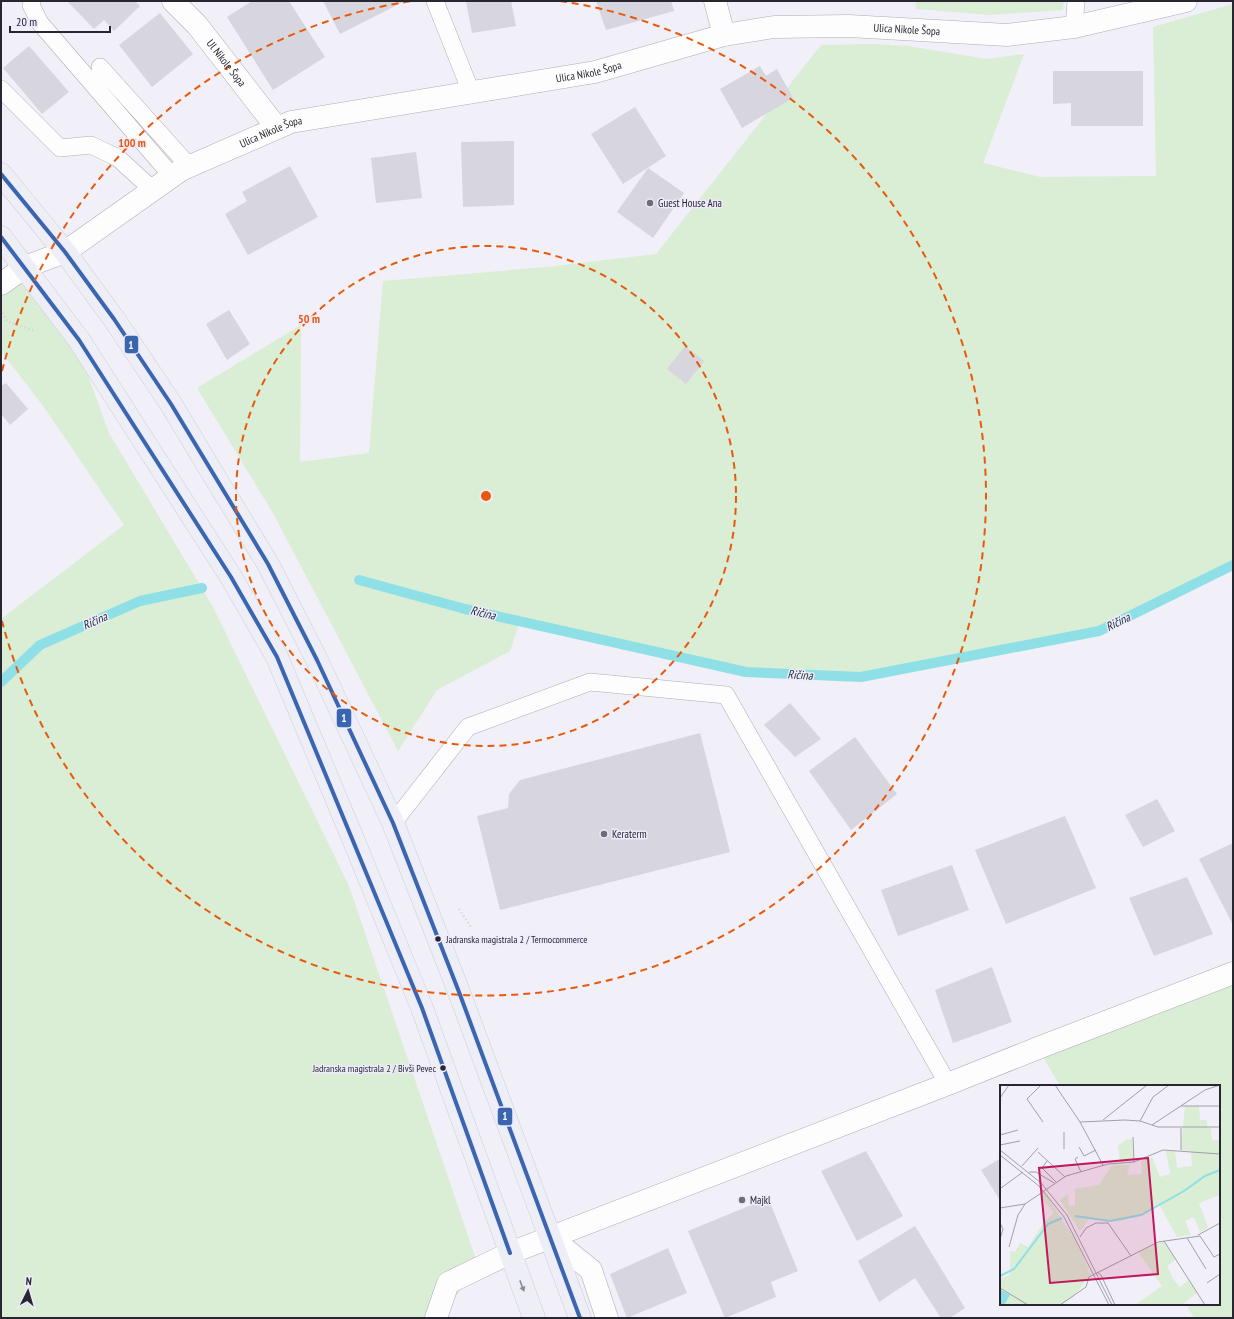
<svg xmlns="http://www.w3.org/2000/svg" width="1234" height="1319" font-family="'PT Sans Narrow',sans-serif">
<rect width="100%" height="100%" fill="#f1eff8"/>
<!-- green -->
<path fill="#daedd5" d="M916,1H1064L1063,10L990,15L916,9Z
M1233,4V565L1099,631L861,677L746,672L520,621L510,651L437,690L398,751L273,513L197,388L301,325L300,462L369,453L383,281L547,267L656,254L821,45L873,44L908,46L987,59L1024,54L983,163L1040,177L1156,176L1153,27Z
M25,267L86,370L109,433L213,607L349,886L479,1268L438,1318H1V619L124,525L46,410L1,351V283Z
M1233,973V1318H1194L1186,1304H1219V1086H1060L1038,1048Z"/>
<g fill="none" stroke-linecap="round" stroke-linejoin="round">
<!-- stream -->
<path stroke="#8fe0e6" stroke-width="10" d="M359,580L465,609L746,672L861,677L1099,631L1233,565
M1,682L40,645L140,601L202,588"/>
</g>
<!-- building -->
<path fill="#d7d5de" d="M67,1H135L140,6L114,31L104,20L94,29Z
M252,1H289L325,57L273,90L227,17Z
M323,1H405L340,34Z
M466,1H511L516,26L472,33Z
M596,1H671L674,11L606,30Z
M160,13L193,54L152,87L119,45Z
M29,46L69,92L42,114L3,68Z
M760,66L766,76L777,69L793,98L742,128L720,89Z
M1053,71H1143V126H1071V103L1053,104Z
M635,107L666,156L623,184L591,134Z
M514,141V205L463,207L461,142Z
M416,152L422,198L376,203L371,158Z
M290,166L318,217L248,255L225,214L247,201L242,192Z
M648,168L684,193L653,238L617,212Z
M229,310L250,344L227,360L206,324Z
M685,346L704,361L686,384L667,369Z
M6,383L28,409L10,425L1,414V386Z
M790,703L821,739L795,757L764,725Z
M700,733L730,852L500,910L477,816L508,808L509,794L520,780Z
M855,737L897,794L851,830L809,771Z
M1157,799L1175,831L1143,847L1125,815Z
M1065,816L1096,888L1006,924L975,850Z
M1233,843V922L1232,923L1199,859Z
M952,865L969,910L898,936L881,890Z
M1187,877L1213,934L1154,956L1129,898Z
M992,967L1012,1022L953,1043L935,990Z
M866,1151L903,1216L857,1241L821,1171Z
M1001,1158V1202L981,1170Z
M768,1198L798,1271L771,1282L776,1297L725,1318L688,1231Z
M915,1226L965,1308L950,1318H941L915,1278L879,1302L858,1261Z
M668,1248L687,1293L627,1318L610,1274Z"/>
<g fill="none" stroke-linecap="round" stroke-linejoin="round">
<defs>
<path id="lane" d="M32,1L31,5L40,23L172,176
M435,1L471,92
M1074,27L1076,1
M100,67L189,166
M1,89L60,148L91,145L118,158L153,190
M393,823L468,727L590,682L726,695L948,1084"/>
<g id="street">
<path id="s1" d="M173,1L197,25L277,128"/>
<path d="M715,1L724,35"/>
<path id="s2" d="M1,284L25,267L65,252L181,170L291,122L595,72L724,35L774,27L849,26L1007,35L1074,27L1186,1"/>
<path d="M550,1237L591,1270L607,1318"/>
<path d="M436,1318L448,1283L510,1253L948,1084L1038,1048L1233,973"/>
</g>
<path id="primary" d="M1,174L65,252L114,319L171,404L213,474L268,564L317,660L393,823L459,992L580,1318
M1,237L79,340L231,577L277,657L356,846L422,1008L534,1318"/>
</defs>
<!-- lane casing -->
<use href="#lane" stroke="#aeacb5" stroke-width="18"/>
<!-- street casing -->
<use href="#street" stroke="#aeacb5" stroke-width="23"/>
<!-- primary casing -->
<use href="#primary" stroke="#cfced3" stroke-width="23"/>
<!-- path -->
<path stroke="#d1d1d4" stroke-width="2.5" stroke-dasharray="1 3" stroke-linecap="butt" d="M2,313L7,321L35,331
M459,909L471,927"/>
<!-- lane -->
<use href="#lane" stroke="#fdfdfe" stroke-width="17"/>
<!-- street -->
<use href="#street" stroke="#fdfdfe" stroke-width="22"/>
<!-- primary -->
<use href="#primary" stroke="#eeeff6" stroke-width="22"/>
<defs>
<path id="bus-1" d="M1,174L65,252L114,319L171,404L268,564L317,660L393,823L459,992L580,1318
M1,237L79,340L231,577L277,657L422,1008L510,1253"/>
</defs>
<!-- bus-1 casing -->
<use href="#bus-1" stroke="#eeebfc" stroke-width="7"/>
<!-- bus-1 -->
<use href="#bus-1" stroke="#3a66af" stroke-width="4"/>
</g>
<!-- one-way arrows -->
<defs><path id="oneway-solid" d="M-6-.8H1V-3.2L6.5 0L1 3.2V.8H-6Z"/></defs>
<use fill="#8b8a93" href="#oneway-solid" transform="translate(522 1286) rotate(69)"/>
<!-- distance rings -->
<g fill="none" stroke="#e8590c" stroke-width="2" stroke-dasharray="7 5">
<circle cx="486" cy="496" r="250"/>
<path d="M2 371A500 500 0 0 1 412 1M560 1A500 500 0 1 1 2 621"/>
</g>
<!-- markers -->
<g fill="#6e6c76" stroke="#eeebfc" stroke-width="1.5">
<circle cx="650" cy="203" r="4"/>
<circle cx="604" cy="834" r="4"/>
<circle cx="742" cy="1200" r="4"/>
</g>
<g fill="#282630" stroke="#eeebfc" stroke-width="1.5">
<circle cx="438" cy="939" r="3.5"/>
<circle cx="443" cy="1068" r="3.5"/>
</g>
<g text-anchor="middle" stroke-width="3" stroke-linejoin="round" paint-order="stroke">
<!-- bus labels -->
<g font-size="10" fill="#282630" stroke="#eeebfc" text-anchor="start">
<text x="446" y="943">Jadranska magistrala 2 / Termocommerce</text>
<text x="436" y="1072" text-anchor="end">Jadranska magistrala 2 / Bivši Pevec</text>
</g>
<!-- street labels -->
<g font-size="11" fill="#282630" stroke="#eeebfc">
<text dy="4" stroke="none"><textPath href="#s2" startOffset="960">Ulica Nikole Šopa</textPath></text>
<text dy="4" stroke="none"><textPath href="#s1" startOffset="82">Ul Nikole Šopa</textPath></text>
<text dy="4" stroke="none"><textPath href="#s2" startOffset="636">Ulica Nikole Šopa</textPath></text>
<text dy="4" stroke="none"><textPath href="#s2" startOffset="312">Ulica Nikole Šopa</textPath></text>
</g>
<!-- poi labels -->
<g font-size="11" fill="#282630" stroke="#eeebfc" text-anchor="start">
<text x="658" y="207">Guest House Ana</text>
<text x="612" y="838">Keraterm</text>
<text x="750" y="1204">Majkl</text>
</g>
<!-- water labels -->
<g font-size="12" font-style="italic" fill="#1b3031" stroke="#eeebfc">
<text transform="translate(483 613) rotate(13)" y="4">Ričina</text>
<text transform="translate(95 621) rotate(-24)" y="4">Ričina</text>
<text transform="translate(1118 622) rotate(-26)" y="4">Ričina</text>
<text transform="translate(800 675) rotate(3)" y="4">Ričina</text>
</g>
</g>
<!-- overview -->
<g transform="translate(1000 1085)">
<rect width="220" height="220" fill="#f1eff8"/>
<path d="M185,21H199L200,35H207V42L211,43L212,55H220V110L199,118L208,142L200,147L194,132L185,136L191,150L177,152L159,119L141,130L120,136L90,133L80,146L60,115L68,109L69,121L75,120V104L99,100L112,80H130L127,90L142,89L141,76L152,72L160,92L170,89L166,66H175L177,83L192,81L191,66L181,65ZM132,54L133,76L120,77L118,61L126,55ZM44,106L77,158L91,190L74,211L60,220H0V194L10,190V166L15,167L20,158L28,162L44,137L54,128L39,110ZM164,156L176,174L167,181L173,194L180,202L189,195L197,208L182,220H135L162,201L138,167Z" fill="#daedd5"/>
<path d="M1,205L10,210L4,220H0Z" fill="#8fe0e6"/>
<path fill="none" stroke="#8fe0e6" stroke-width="2" d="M75,131L110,136L141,130L184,106L205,91L220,85M0,191L14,184L48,139L62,133"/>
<path fill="none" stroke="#a19fa8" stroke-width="1" d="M41,0L27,14L43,37M55,0L80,37L103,80M0,13L9,0M181,21H220M103,35L147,0M140,36L153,12L169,0M80,37L125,35L140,36L158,42H220M152,40L205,5L220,0M64,47V64M0,50L18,45M133,52L134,77M0,60L20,56M79,62L84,71L96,65M0,65L41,98L67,130L112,220M181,65V43M38,67L65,92M0,70L39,101L64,132L109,220M78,72L75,74L81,87M47,76L42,83L56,97M22,81L38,63M29,87H36L54,98M1,103L23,87M0,123L25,119L66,91L108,79L134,77L163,65L220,69M0,138L3,144L0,154M198,150L220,138M80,152L86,143L96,138H108L131,171M187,153L206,184M164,156L205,220M9,162L18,130L25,119M97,187L101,190L115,220M207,198L220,189M0,203L28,220M60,220L86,202L89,192L158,157L200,151L214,172L220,169"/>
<path fill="#c2185b" fill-opacity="0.15" stroke="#c2185b" stroke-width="2" d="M148,73L158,189L50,198L39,83Z"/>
<rect width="220" height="220" fill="none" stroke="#282630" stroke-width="2"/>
</g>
<circle cx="486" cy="496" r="6" fill="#e8590c" stroke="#eeebfc" stroke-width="2"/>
<g font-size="12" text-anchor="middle" font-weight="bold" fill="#e8590c" stroke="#eeebfc" stroke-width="3" stroke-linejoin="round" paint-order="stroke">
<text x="132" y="147">100 m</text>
<text x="309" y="323">50 m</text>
</g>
<g stroke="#eeebfc" stroke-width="1.5">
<rect x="124" y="335" width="15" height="19" rx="4" fill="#3a66af"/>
<rect x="336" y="708" width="16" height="20" rx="4" fill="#3a66af"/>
<rect x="497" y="1107" width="16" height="19" rx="4" fill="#3a66af"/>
</g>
<g font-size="11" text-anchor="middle" font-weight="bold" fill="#fff">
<text x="131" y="349">1</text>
<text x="344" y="722">1</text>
<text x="505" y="1120">1</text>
</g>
<!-- border -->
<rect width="1234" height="1319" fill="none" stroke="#282630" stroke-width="4"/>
<!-- north arrow -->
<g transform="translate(28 1291) rotate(5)" stroke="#eeebfc" stroke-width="3" paint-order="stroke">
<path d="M0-3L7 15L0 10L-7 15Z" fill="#282630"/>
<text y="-6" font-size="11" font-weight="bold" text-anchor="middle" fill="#282630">N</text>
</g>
<!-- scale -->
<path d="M10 26v6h100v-6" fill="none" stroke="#282630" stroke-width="2"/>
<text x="16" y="26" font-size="12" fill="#282630" stroke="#eeebfc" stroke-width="3" paint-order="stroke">20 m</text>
</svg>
